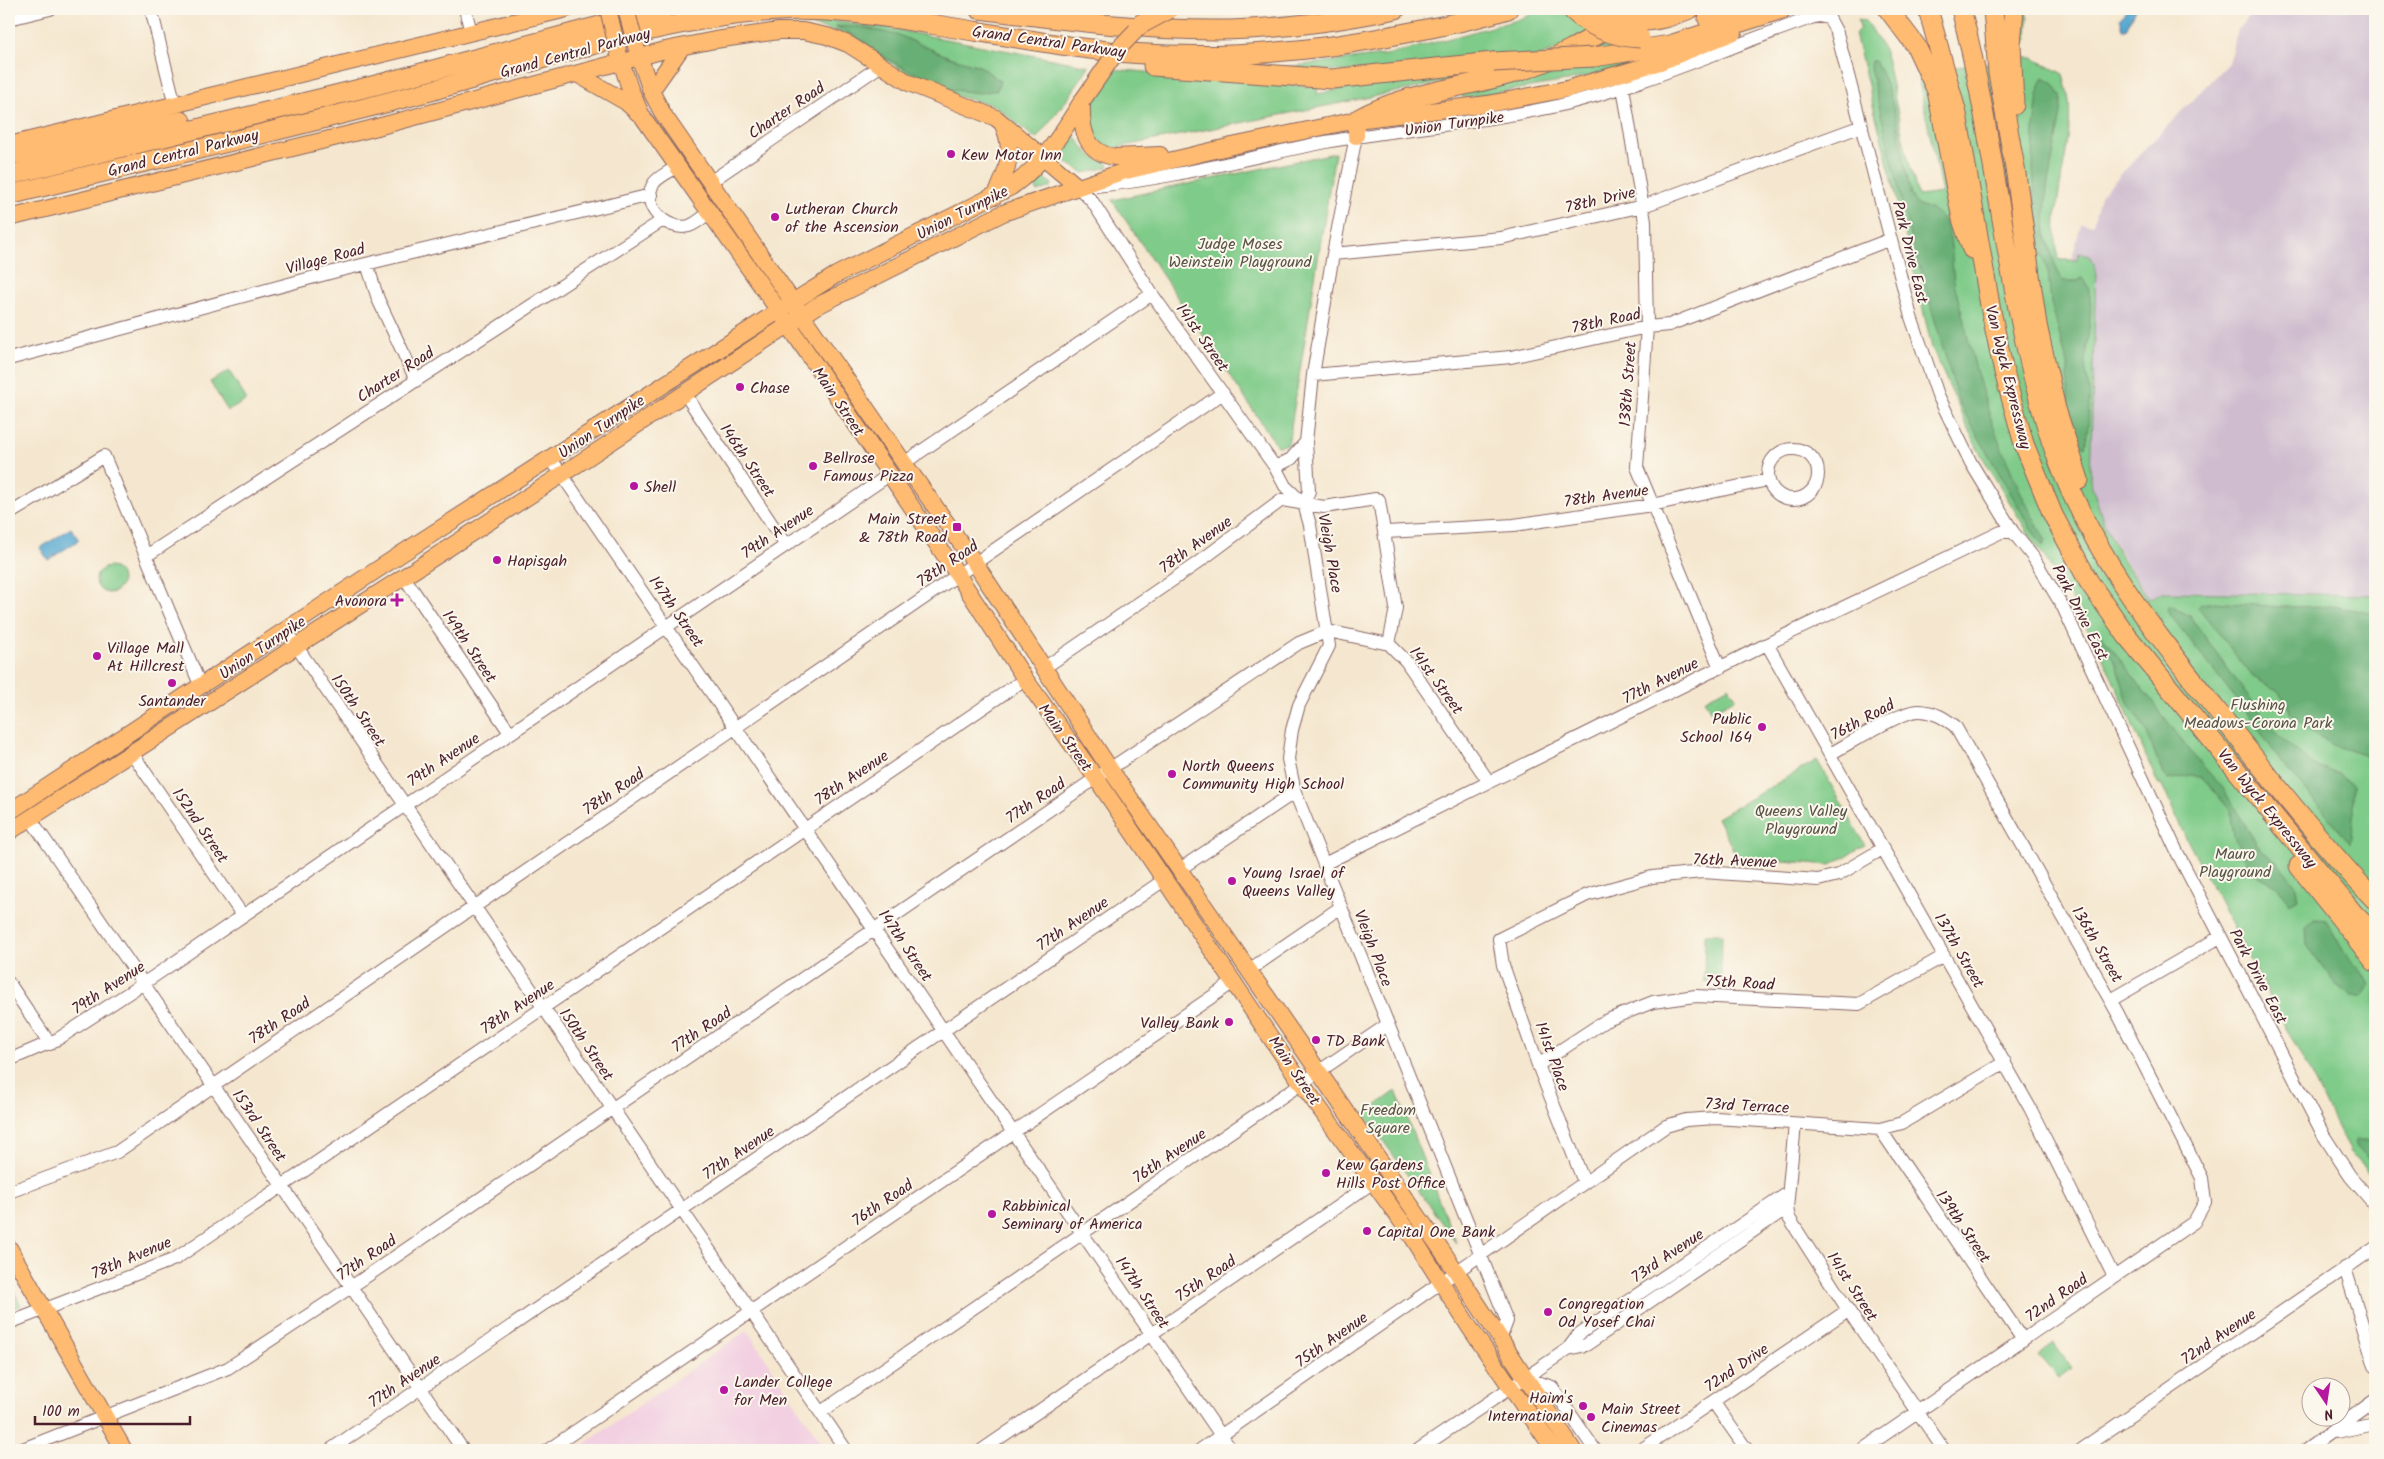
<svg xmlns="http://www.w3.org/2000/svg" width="2384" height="1459" font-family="Kalam,sans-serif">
<rect width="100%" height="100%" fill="#fbf7ec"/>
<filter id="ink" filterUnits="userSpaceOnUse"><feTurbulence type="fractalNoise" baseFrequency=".02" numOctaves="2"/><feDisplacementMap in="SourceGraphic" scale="10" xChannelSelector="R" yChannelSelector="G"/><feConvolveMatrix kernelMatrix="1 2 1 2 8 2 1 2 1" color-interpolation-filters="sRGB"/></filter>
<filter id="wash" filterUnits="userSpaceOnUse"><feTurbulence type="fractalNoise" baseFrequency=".0096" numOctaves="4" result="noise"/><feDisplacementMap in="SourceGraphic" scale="20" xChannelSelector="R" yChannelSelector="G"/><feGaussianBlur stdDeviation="1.12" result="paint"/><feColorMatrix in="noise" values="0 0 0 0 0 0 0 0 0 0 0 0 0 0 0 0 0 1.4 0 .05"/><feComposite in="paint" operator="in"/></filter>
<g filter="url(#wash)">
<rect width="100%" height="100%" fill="#f5e7cf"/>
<!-- built -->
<path fill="#f2cfe1" d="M747,1330L826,1450H576Z"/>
<!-- industrial -->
<path fill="#cfbdcf" d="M2256,9H2375V598L2162,592L2148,599L2105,526L2090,480L2093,260H2072L2081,223L2093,225L2100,196L2228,63L2238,29Z"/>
<!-- green -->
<path fill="#7fcb89" stroke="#64755a" d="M1545,9H1629L1568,45L1502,71L1109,149C1105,145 1098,141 1094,136C1077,116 1102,88 1112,69L1318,87L1317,94L1365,84L1364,73L1286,67L1392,54L1517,20Z
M1653,9H1669L1628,44L1624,67L1567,81L1463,98L1461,91L1592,45Z
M2020,10H2025L2028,18L2027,41L2021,46L2022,58H2033L2063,74C2065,83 2068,92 2069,101C2074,154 2046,207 2059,260H2077L2078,254L2082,253L2089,255L2096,268L2090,480L2105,526L2122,558L2149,599L2162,592L2375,595V1180L2351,1154L2339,1132L2316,1084L2182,830L2162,785L2158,784L2112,677L2073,601L2024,526L1977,448L1932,348L1895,191L1855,34L1860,28L1858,20L1865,21L1870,26L1885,52L1904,143L1918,196L1942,193L1917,72L2019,59Z
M831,21L882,27L1089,66L1069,97L1036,139L994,105L960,97L912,76L839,32L796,22Z
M1073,134L1088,153L1098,160L1108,163L1109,167L1084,173L1062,160L1061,150Z
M1335,153L1288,445L1277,446L1112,200Z
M1038,174L1052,184L1051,187L1038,192L1031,180Z
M229,371L247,400L228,411L210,382Z
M96 580a13 13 0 1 1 26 0a13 13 0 1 1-26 0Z
M1729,686L1736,698L1711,712L1704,700Z
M1817,760L1865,845L1831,865L1737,857L1717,818Z
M1705,934H1722L1721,981H1704Z
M1396,1091L1456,1243L1364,1114Z
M9,1283L21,1305L9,1310Z
M2054,1343L2072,1368L2058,1378L2038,1355Z"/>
<!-- forest -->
<path fill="#67af75" stroke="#586750" d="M835,26L861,27L901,36L949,57L980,66L1000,81L997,90L980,93L952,90L906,69L877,53L862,40Z
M1871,61H1875C1897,98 1902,153 1911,195L1916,204C1926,207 1939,211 1944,221C1954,243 1951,259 1954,281C1957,296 1961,311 1965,325C1983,405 2006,470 2046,541L2043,546L2031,529L1959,403L1907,224L1870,68Z
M2044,78L2054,84L2061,96V113L2047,188L2045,214L2046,236L2057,270L2063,281H2077L2083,278C2098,295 2086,340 2085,362C2085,371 2088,380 2089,389C2090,403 2088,434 2085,447L2079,442L2068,411V366L2051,303L2048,272L2037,242L2033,168L2034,127L2039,86Z
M2214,602L2282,607L2331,606L2375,613V759L2333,745L2306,728L2290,714L2289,705L2277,690L2253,677L2198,607L2201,604Z
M2169,605L2190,616L2246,694L2281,738L2314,765L2339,774L2353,785V820L2350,843L2279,759L2251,718L2167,611Z
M2097,629L2194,756L2222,787L2260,849L2279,864L2295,884L2298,898L2290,903L2276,885L2253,873L2234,837L2230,810L2203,778L2191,775L2168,780L2163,775L2146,730L2129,705L2116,664L2095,632Z
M2314,919L2326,920L2344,952L2360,969L2369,985L2363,996H2351L2335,984L2307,945L2306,928Z
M2356,1141H2375V1167L2356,1146Z"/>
<!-- water -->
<path fill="#56a8d1" stroke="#50647e" d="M2126,9H2136L2126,29H2123L2120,18L2122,17Z
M71,528L79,540L48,560L40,548Z"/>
</g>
<g filter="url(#ink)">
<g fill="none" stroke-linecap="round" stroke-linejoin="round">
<defs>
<path id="minor" d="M151,9L175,105
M465,9L471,32
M9,19L50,9
M1623,87L1645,222L1647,327L1637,467L1720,668
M1356,136L1333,254L1313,375L1306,442L1309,491L1304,504L1310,525L1329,646L1299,705L1292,730L1288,759L1295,792L1507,1321L1500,1340
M676,167C670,172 659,176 654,183C639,205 667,232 689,226C696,224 703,217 709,213
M710,182L880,66
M1095,186C1173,179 1249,157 1326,142C1403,128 1481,123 1557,106C1645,85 1727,47 1811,18L1819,16L1829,18L1837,33L1911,317L1938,395L1971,463L2013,532L2033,557L2063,607L2177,852L2324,1136L2350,1176L2375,1205
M1078,187L1092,201L1152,294L1275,467L1285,486L1304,504
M1333,254L1501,238L1643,206L1862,126
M367,264L378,299L416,380
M9,359L337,271L651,195
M1313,375L1511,357L1647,327L1669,325L1891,239
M685,394L785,544
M1768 474a25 25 0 1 1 50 0a25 25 0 1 1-50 0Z
M551,459L1231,1450
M904,463L1152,294
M1275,467L1291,459L1306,442
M9,514L104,456L201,687
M1386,532L1514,525L1652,505L1768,480
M146,556L663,220
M404,577L510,733
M286,631L846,1450
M1389,644L1406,661L1489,782
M1767,644L2030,1108L2114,1277
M1044,668L1196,564L1282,500L1324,507L1376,499L1379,500L1396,608L1389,644
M132,753L243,916
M1830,754C1849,744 1903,709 1920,711C1935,712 1944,718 1955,726L2117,1012L2202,1178L2205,1202L2194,1222L1862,1450
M30,818L463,1450
M1324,864L1767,644L2001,532H2013
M1180,869L1295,792
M1249,970L1341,907
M9,983L50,1044
M2111,1000L2220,937
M9,1060L58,1039L153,977L889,475
M1538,1065L1605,1021L1653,1002L1696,996L1859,1004L1944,956
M1795,1124L1787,1208L1789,1218L1848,1310L1944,1450
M1880,1129L2023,1340
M1584,1182L1538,1065L1503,965L1499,939L1587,895L1652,877L1703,872L1818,880L1838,875L1884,848
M9,1192L117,1152L1223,393
M2345,1268L2375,1366
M9,1323L175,1259L1025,679
M1568,1349L1586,1345L1787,1208
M1525,1378L1552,1387L1595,1450
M1714,1403L1747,1450
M821,1412L1387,1025
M2336,1432L2375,1424
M20,1450L228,1368L351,1287L1096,778L1299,643L1328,631L1389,644
M330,1450L1164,880
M548,1450L1235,981
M982,1450L1372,1183
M1200,1450L1666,1126L1686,1120L1716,1118L1880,1129L1902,1123L2005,1062
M1418,1450L1568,1349L1579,1334L1788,1193
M1641,1450L1848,1310
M2080,1450L2375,1248
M2306,1450L2375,1400"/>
<path id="major" d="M637,50L651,91L663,114L904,463L975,563L1110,769L1456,1271L1573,1450
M619,55L630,89L642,116L779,311L958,575L1025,679L1096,778L1302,1084L1410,1233L1470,1328L1554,1450
M577,74L626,102L638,113
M651,91L682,47
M1082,103C1081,129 1085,153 1115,157L1160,155
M1356,136V120
M9,145L567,9
M995,196C1008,172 1015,149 1002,123
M9,218L366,130L665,50L715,40L779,31H803L827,36L848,44L909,83L996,118L1078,187
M9,812L401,554L794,301L836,275L1011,187C1043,165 1062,133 1082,101
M9,832L552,481L817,306L1003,213L1122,172L1232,146L1356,120L1488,104L1567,89L1660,62L1734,32
M9,1248L124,1450"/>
<path id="highway" d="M979,9C1058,19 1135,30 1215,30C1275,30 1337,21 1396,9
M1888,9L1916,46L1937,91L1962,219L1972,249
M1928,9L1957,114L1991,311L2004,372L2024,444L2053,515L2089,582L2127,636L2354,914L2375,935
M1961,9C1998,151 2006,300 2051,440C2086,548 2156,634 2226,722C2274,783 2322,844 2375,900
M1993,9L1998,73L2016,174L2037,325L2056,409L2079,480
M2014,9L2011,44L2014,105
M1668,17L1690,9
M1708,19L1736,9
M1594,57L1670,45L1782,9
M1153,66L1332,79L1493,62
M1356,120C1405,92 1461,89 1514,73C1560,59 1600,33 1641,9
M9,155L181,121
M9,175L376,85L664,9
M9,195C151,160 293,128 434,90C543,60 665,17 778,11C829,8 880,16 931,24C981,32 1032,41 1082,48C1193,63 1302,55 1411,32C1443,26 1476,19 1508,9
M2299,866L2375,962"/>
</defs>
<!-- minor casing -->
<use href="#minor" stroke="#866564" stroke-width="14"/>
<!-- major casing -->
<use href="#major" stroke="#866564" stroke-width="18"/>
<!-- highway casing -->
<use href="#highway" stroke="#866564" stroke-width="21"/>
<!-- minor -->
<use href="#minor" stroke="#fff" stroke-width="12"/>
<!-- major -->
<use href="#major" stroke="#ffbb71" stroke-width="16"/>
<!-- highway -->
<use href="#highway" stroke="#ffbb71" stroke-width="19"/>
<defs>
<path id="major-bridge" d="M608,9L619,55
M626,9L637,50
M1082,101L1119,48L1149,17"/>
<path id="highway-bridge" d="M1571,9C1590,27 1614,37 1640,38
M1591,9C1615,25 1641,24 1668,17
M1139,25L1169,9
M1493,62L1594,57"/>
</defs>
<!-- major-bridge casing -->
<use href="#major-bridge" stroke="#866564" stroke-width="18" stroke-linecap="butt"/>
<!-- highway-bridge casing -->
<use href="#highway-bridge" stroke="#866564" stroke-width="21" stroke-linecap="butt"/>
<!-- major-bridge -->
<use href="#major-bridge" stroke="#ffbb71" stroke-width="16"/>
<!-- highway-bridge -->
<use href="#highway-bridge" stroke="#ffbb71" stroke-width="19"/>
</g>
</g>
<!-- markers -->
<g fill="#b5179e" stroke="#fbf7ec" stroke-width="2">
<circle cx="951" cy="154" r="5"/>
<circle cx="775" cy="217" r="5"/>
<circle cx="740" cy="387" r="5"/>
<circle cx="813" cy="466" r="5"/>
<circle cx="634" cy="486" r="5"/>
<rect x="952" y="522" width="10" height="10" rx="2.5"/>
<circle cx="497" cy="560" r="5"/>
<path d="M394.5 592.5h5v5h5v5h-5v5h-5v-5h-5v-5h5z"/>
<circle cx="97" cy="656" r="5"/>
<circle cx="172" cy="683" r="5"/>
<circle cx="1762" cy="727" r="5"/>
<circle cx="1172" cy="774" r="5"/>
<circle cx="1232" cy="881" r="5"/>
<circle cx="1229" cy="1022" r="5"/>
<circle cx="1316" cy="1040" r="5"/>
<circle cx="1326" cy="1173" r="5"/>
<circle cx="992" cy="1214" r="5"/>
<circle cx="1367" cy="1231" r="5"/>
<circle cx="1548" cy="1312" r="5"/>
<circle cx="724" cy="1390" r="5"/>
<circle cx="1583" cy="1406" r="5"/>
<circle cx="1591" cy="1417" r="5"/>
</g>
<g text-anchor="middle" stroke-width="4" stroke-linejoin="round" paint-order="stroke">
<!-- street labels -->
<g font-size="16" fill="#4a1f2b" stroke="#fbf7ec">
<text transform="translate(1049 41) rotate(8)" y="6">Grand Central Parkway</text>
<text transform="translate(575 52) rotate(-15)" y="6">Grand Central Parkway</text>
<text transform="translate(786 110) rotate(-34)" y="6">Charter Road</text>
<text transform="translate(1454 123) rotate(-8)" y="6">Union Turnpike</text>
<text transform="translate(183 152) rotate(-14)" y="6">Grand Central Parkway</text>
<text transform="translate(1600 199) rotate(-13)" y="6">78th Drive</text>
<text transform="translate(962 212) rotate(-27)" y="6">Union Turnpike</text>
<text transform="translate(1911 252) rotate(76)" y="6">Park Drive East</text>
<text transform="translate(325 258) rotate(-15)" y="6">Village Road</text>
<text transform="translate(1606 320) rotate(-12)" y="6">78th Road</text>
<text transform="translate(1203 337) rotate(55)" y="6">141st Street</text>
<text transform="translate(395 374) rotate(-33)" y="6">Charter Road</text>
<text transform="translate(2009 377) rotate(76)" y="6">Van Wyck Expressway</text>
<text transform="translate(1627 384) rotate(-86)" y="6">138th Street</text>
<text transform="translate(839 401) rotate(56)" y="6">Main Street</text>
<text transform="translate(601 426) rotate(-34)" y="6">Union Turnpike</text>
<text transform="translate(748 460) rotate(56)" y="6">146th Street</text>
<text transform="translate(1606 495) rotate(-8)" y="6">78th Avenue</text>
<text transform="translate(777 531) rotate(-34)" y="6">79th Avenue</text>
<text transform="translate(1195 544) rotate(-36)" y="6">78th Avenue</text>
<text transform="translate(1331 553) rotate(80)" y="6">Vleigh Place</text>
<text transform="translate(947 563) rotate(-34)" y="6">78th Road</text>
<text transform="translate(677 611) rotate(55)" y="6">147th Street</text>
<text transform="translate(2081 612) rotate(63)" y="6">Park Drive East</text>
<text transform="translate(470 646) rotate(56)" y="6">149th Street</text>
<text transform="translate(262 647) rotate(-34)" y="6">Union Turnpike</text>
<text transform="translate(1437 680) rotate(54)" y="6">141st Street</text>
<text transform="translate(1660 680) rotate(-27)" y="6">77th Avenue</text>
<text transform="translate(359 710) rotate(56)" y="6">150th Street</text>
<text transform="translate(1862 719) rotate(-28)" y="6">76th Road</text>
<text transform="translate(1066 737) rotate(54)" y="6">Main Street</text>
<text transform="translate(443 759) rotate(-34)" y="6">79th Avenue</text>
<text transform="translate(851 777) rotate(-34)" y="6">78th Avenue</text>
<text transform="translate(613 791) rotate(-34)" y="6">78th Road</text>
<text transform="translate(1035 800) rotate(-34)" y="6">77th Road</text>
<text transform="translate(2268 808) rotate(51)" y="6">Van Wyck Expressway</text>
<text transform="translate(201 825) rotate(56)" y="6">152nd Street</text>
<text transform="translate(1735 860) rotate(2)" y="6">76th Avenue</text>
<text transform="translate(1072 923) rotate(-34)" y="6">77th Avenue</text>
<text transform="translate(2098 944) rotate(60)" y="6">136th Street</text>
<text transform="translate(906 945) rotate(56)" y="6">147th Street</text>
<text transform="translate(1374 948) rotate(69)" y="6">Vleigh Place</text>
<text transform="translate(1960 950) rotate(60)" y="6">137th Street</text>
<text transform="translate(2259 976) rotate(62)" y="6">Park Drive East</text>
<text transform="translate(1740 982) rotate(3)" y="6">75th Road</text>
<text transform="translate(108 987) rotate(-33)" y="6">79th Avenue</text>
<text transform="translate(517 1006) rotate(-34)" y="6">78th Avenue</text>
<text transform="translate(279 1020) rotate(-34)" y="6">78th Road</text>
<text transform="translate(701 1029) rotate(-34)" y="6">77th Road</text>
<text transform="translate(587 1044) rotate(56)" y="6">150th Street</text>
<text transform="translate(1553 1056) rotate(70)" y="6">141st Place</text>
<text transform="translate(1295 1070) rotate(56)" y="6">Main Street</text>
<text transform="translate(1747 1105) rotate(3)" y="6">73rd Terrace</text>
<text transform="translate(260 1125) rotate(56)" y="6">153rd Street</text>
<text transform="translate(738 1152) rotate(-34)" y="6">77th Avenue</text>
<text transform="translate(1169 1155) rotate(-34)" y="6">76th Avenue</text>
<text transform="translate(882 1202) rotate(-34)" y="6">76th Road</text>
<text transform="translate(1964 1226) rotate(56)" y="6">139th Street</text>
<text transform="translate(1667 1255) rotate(-34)" y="6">73rd Avenue</text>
<text transform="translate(131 1257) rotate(-23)" y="6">78th Avenue</text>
<text transform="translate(366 1257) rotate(-34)" y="6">77th Road</text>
<text transform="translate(1205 1278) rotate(-34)" y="6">75th Road</text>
<text transform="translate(1853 1286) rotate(57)" y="6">141st Street</text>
<text transform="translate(1143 1292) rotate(56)" y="6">147th Street</text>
<text transform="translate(2056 1297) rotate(-35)" y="6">72nd Road</text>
<text transform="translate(2218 1336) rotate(-34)" y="6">72nd Avenue</text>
<text transform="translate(1331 1339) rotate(-35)" y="6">75th Avenue</text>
<text transform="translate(1736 1367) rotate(-34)" y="6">72nd Drive</text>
<text transform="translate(404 1380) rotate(-34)" y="6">77th Avenue</text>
</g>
<!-- poi labels -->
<g font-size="16" fill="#4a1f2b" stroke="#fbf7ec" text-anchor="start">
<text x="961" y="160">Kew Motor Inn</text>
<text x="785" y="214">Lutheran Church<tspan x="785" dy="18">of the Ascension</tspan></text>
<text x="750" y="393">Chase</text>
<text x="823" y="463">Bellrose<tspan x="823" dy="18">Famous Pizza</tspan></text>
<text x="644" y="492">Shell</text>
<text x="947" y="524" text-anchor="end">Main Street<tspan x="947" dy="18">&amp; 78th Road</tspan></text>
<text x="507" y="566">Hapisgah</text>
<text x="387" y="606" text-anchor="end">Avonora</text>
<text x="107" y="653">Village Mall<tspan x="107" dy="18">At Hillcrest</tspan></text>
<text x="172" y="706" text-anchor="middle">Santander</text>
<text x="1752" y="724" text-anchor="end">Public<tspan x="1752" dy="18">School 164</tspan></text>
<text x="1182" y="771">North Queens<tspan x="1182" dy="18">Community High School</tspan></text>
<text x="1242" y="878">Young Israel of<tspan x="1242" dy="18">Queens Valley</tspan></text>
<text x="1219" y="1028" text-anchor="end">Valley Bank</text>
<text x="1326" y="1046">TD Bank</text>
<text x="1336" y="1170">Kew Gardens<tspan x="1336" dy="18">Hills Post Office</tspan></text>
<text x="1002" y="1211">Rabbinical<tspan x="1002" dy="18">Seminary of America</tspan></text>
<text x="1377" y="1237">Capital One Bank</text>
<text x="1558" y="1309">Congregation<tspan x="1558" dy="18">Od Yosef Chai</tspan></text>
<text x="734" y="1387">Lander College<tspan x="734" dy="18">for Men</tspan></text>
<text x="1573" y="1403" text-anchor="end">Haim's<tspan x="1573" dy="18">International</tspan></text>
<text x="1601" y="1414">Main Street<tspan x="1601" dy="18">Cinemas</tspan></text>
</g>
<!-- park labels -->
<g font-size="16" fill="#5a5347" stroke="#fbf7ec">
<text x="1240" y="249">Judge Moses<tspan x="1240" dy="18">Weinstein Playground</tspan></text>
<text x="2258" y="710">Flushing<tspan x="2258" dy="18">Meadows-Corona Park</tspan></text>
<text x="1801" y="816">Queens Valley<tspan x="1801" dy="18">Playground</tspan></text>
<text x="2235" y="859">Mauro<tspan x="2235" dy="18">Playground</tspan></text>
<text x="1388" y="1115">Freedom<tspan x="1388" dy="18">Square</tspan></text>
</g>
</g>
<!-- margin -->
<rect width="2384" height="1459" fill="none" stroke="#fbf7ec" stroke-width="30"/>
<!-- north arrow -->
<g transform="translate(2326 1402) rotate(167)"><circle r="24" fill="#fbf7ec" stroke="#b4a19f"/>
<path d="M0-4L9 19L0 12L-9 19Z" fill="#b5179e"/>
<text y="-8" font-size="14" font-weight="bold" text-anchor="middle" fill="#4a1f2b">N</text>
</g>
<!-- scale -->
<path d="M35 1416v8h155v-8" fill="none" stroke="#4a1f2b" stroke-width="2.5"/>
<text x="42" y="1416" font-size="15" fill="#4a1f2b" stroke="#fbf7ec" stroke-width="4" paint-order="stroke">100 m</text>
</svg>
